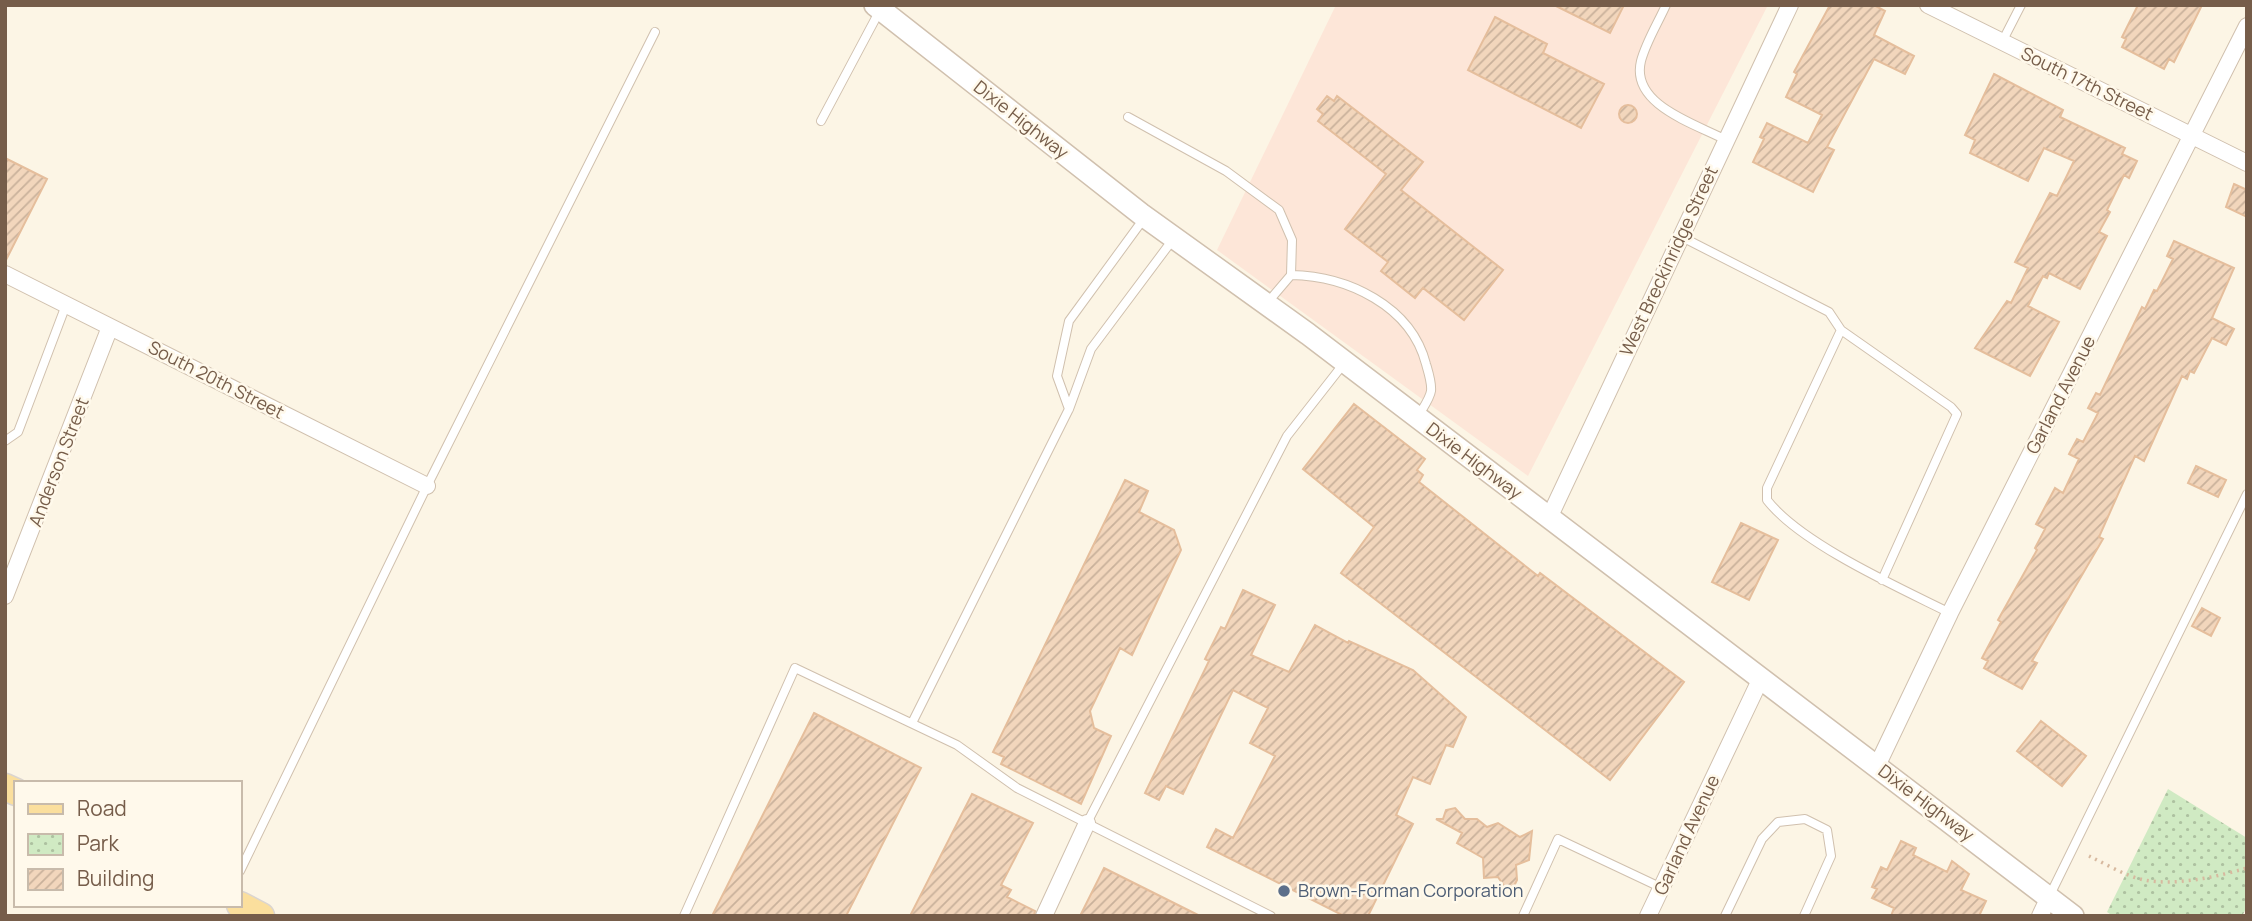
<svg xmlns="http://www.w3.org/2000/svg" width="2252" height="921" font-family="Manrope,sans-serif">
<defs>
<pattern id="park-dots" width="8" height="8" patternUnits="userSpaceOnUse" patternTransform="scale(1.75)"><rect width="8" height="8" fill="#d0eac3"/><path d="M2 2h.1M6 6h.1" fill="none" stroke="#adc1a0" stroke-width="1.8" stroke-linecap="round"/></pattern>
<pattern id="building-hatch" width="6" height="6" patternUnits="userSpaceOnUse" patternTransform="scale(1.75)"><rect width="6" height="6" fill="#f2d6bc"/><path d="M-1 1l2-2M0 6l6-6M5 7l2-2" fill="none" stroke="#c9b19b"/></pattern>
</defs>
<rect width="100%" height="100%" fill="#fcf5e5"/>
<!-- commercial -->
<path fill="#fde6d8" d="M1336,5H1768L1528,476L1217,250Z"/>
<!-- park -->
<path fill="url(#park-dots)" d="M2168,789L2247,838V907L2242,916H2113L2107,912Z"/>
<!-- building -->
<path fill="url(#building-hatch)" stroke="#e5be9c" stroke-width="2" d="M1554,5H1624L1610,33Z
M1830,5H1874L1885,11L1874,35L1914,56L1905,74L1874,59L1827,147L1834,150L1813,192L1753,162L1764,139L1760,137L1767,123L1808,143L1822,115L1786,97L1797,74L1794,72Z
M2138,5H2202L2174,62L2169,59L2164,69L2122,47L2126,39L2122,37Z
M1495,17L1547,44L1543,53L1604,84L1581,128L1468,70Z
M1994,74L2063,110L2060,117L2125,148L2122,154L2137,161L2129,178L2124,175L2107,210L2110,212L2099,232L2107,236L2080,289L2049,273L2047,278L2043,276L2028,306L2059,322L2030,376L1975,348L2007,301L2011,303L2028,268L2015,262L2050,193L2057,196L2074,161L2044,148L2028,181L1970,153L1975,140L1965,135Z
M1327,96L1334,101L1337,96L1423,162L1401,190L1503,270L1464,320L1423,288L1415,298L1381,271L1388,262L1345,229L1386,174L1318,121L1323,114L1317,109Z
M1619 114a9 9 0 1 1 18 0a9 9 0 1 1-18 0Z
M5,158L47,179L5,262Z
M2234,184L2247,190V217L2226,207Z
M2174,241L2234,268L2212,318L2234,329L2226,345L2212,338L2194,373L2190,371L2187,379L2182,376L2144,461L2135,456L2099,537L2103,539L2032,661L2037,663L2022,689L1984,668L1988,661L1982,658L2001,622L1998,620L2037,550L2035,548L2045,529L2036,524L2055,488L2063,493L2079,459L2069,454L2077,439L2083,442L2098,413L2088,408L2096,393L2100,395L2142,307L2145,309L2154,290L2157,291L2173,259L2167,256Z
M1354,404L1425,459L1417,470L1423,475L1419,482L1538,576L1540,573L1684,682L1610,780L1341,573L1374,527L1303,469Z
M2196,466L2226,480L2218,497L2188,483Z
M1125,480L1148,491L1139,512L1174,530L1181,550L1132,655L1120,648L1090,711L1094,728L1111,736L1081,804L1001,764L1004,757L993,752Z
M1741,523L1778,540L1749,600L1712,582Z
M1243,590L1275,605L1251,655L1289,672L1315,625L1348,643L1349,641L1413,670L1466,717L1453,747L1446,745L1430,784L1413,777L1396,815L1413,824L1368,916H1344L1207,847L1216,829L1233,838L1275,756L1250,743L1268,708L1233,690L1183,794L1166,786L1159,800L1145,793L1209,661L1205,659L1221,627L1225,629Z
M2202,608L2220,618L2211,636L2192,626Z
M814,713L921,768L846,916H712Z
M2041,721L2086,756L2062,786L2017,751Z
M972,794L1033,823L1001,885L1011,890L1007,897L1035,911L1034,916H910Z
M1455,808L1465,819H1477L1487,827L1498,823L1520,837L1532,831L1529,860L1516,865L1517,880L1513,888L1504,886L1498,877L1484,878L1483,858L1457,843L1462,833L1436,819H1443L1446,810Z
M1901,841L1916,848L1913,855L1947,872L1952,861L1969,874L1961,890L1986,901L1979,916H1891L1894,908L1872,898L1877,889L1872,887L1881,867L1887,870Z
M1104,868L1200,916H1080Z"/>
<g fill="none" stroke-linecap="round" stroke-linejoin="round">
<defs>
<path id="service" d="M1666,5C1658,23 1646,42 1641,61C1630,105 1696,124 1726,140
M2002,42L2021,5
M1128,117L1226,171L1279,210L1292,240L1291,275L1268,302
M821,121L879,12
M1680,236L1829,312L1841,330L1951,407L1957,414L1882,580
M1291,275C1348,276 1411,306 1426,364C1428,371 1432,383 1431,391C1430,398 1423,408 1419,415
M1841,330L1767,488V500C1801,544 1900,588 1950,613
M1069,409L1057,376L1069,321L1145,217
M5,441L18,432L66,305
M912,723L1069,409L1091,349L1174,238
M1087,823L1287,436L1345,362
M240,871L427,486L655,32
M2049,897L2247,494
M684,916L795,668L957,745L1017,788L1271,916
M1523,916L1558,839L1662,888
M1725,916L1762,839L1778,822L1805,819L1827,830L1831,856L1804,916"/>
<path id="minor" d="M1928,5L2247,163
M5,274L427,486
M1549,518L1790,5
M5,596L110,327
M1877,766L1950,613L2247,26
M1044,916L1087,823
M1648,916L1761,678
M2040,916L2049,897"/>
<path id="tertiary" d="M875,5L1141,214L1308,334L2073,916"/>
<path id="primary" d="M5,787L16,792
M240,905L261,916"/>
</defs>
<!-- service casing -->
<use href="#service" stroke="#d0c0ae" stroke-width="10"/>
<!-- minor casing -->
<use href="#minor" stroke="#d0c0ae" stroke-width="18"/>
<!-- tertiary casing -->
<use href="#tertiary" stroke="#d0c0ae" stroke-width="24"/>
<!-- primary casing -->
<use href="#primary" stroke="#dbd5d0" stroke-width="29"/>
<!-- path -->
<path stroke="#d7b99f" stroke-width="3.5" stroke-dasharray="2 5" stroke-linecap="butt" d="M2089,856C2106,864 2125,876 2144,880C2176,886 2216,877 2247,868"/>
<!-- service -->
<use href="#service" stroke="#fff" stroke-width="8"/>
<!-- minor -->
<use href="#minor" stroke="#fff" stroke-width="16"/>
<!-- tertiary -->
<use href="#tertiary" stroke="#fff" stroke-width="21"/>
<!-- primary -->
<use href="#primary" stroke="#fbdf9d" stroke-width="26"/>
</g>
<!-- markers -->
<circle fill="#5c6f8a" stroke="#fff9eb" stroke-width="2.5" cx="1284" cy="891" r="7"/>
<g text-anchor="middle" stroke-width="5" stroke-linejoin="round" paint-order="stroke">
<!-- street labels -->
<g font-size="18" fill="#765d4a" stroke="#fff9eb">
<text transform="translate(2087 84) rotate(26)" y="6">South 17th Street</text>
<text transform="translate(1021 120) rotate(38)" y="6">Dixie Highway</text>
<text transform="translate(1669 261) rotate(-65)" y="6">West Breckinridge Street</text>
<text transform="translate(216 380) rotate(27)" y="6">South 20th Street</text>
<text transform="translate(2061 395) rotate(-63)" y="6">Garland Avenue</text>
<text transform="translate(1474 461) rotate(37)" y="6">Dixie Highway</text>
<text transform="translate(59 462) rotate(-69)" y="6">Anderson Street</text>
<text transform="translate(1926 803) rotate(37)" y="6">Dixie Highway</text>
<text transform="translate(1687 835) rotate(-65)" y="6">Garland Avenue</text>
</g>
<!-- service labels -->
<g font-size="18" fill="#4e5e75" stroke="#fff9eb" text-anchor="start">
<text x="1298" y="897">Brown-Forman Corporation</text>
</g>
</g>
<!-- border -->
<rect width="2252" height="921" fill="none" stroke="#765d4a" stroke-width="14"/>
<!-- legend -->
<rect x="14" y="781" width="228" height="126" fill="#fff9eb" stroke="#c8bbab" stroke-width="2"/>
<rect x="28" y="804" width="35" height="10" fill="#fbdf9d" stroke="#c8bbab" stroke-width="2"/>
<text x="77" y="816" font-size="21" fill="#765d4a">Road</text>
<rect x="28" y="834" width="35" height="21" fill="url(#park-dots)" stroke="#c8bbab" stroke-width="2"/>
<text x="77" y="851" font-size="21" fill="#765d4a">Park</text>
<rect x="28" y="869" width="35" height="21" fill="url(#building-hatch)" stroke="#c8bbab" stroke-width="2"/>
<text x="77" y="886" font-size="21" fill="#765d4a">Building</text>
</svg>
